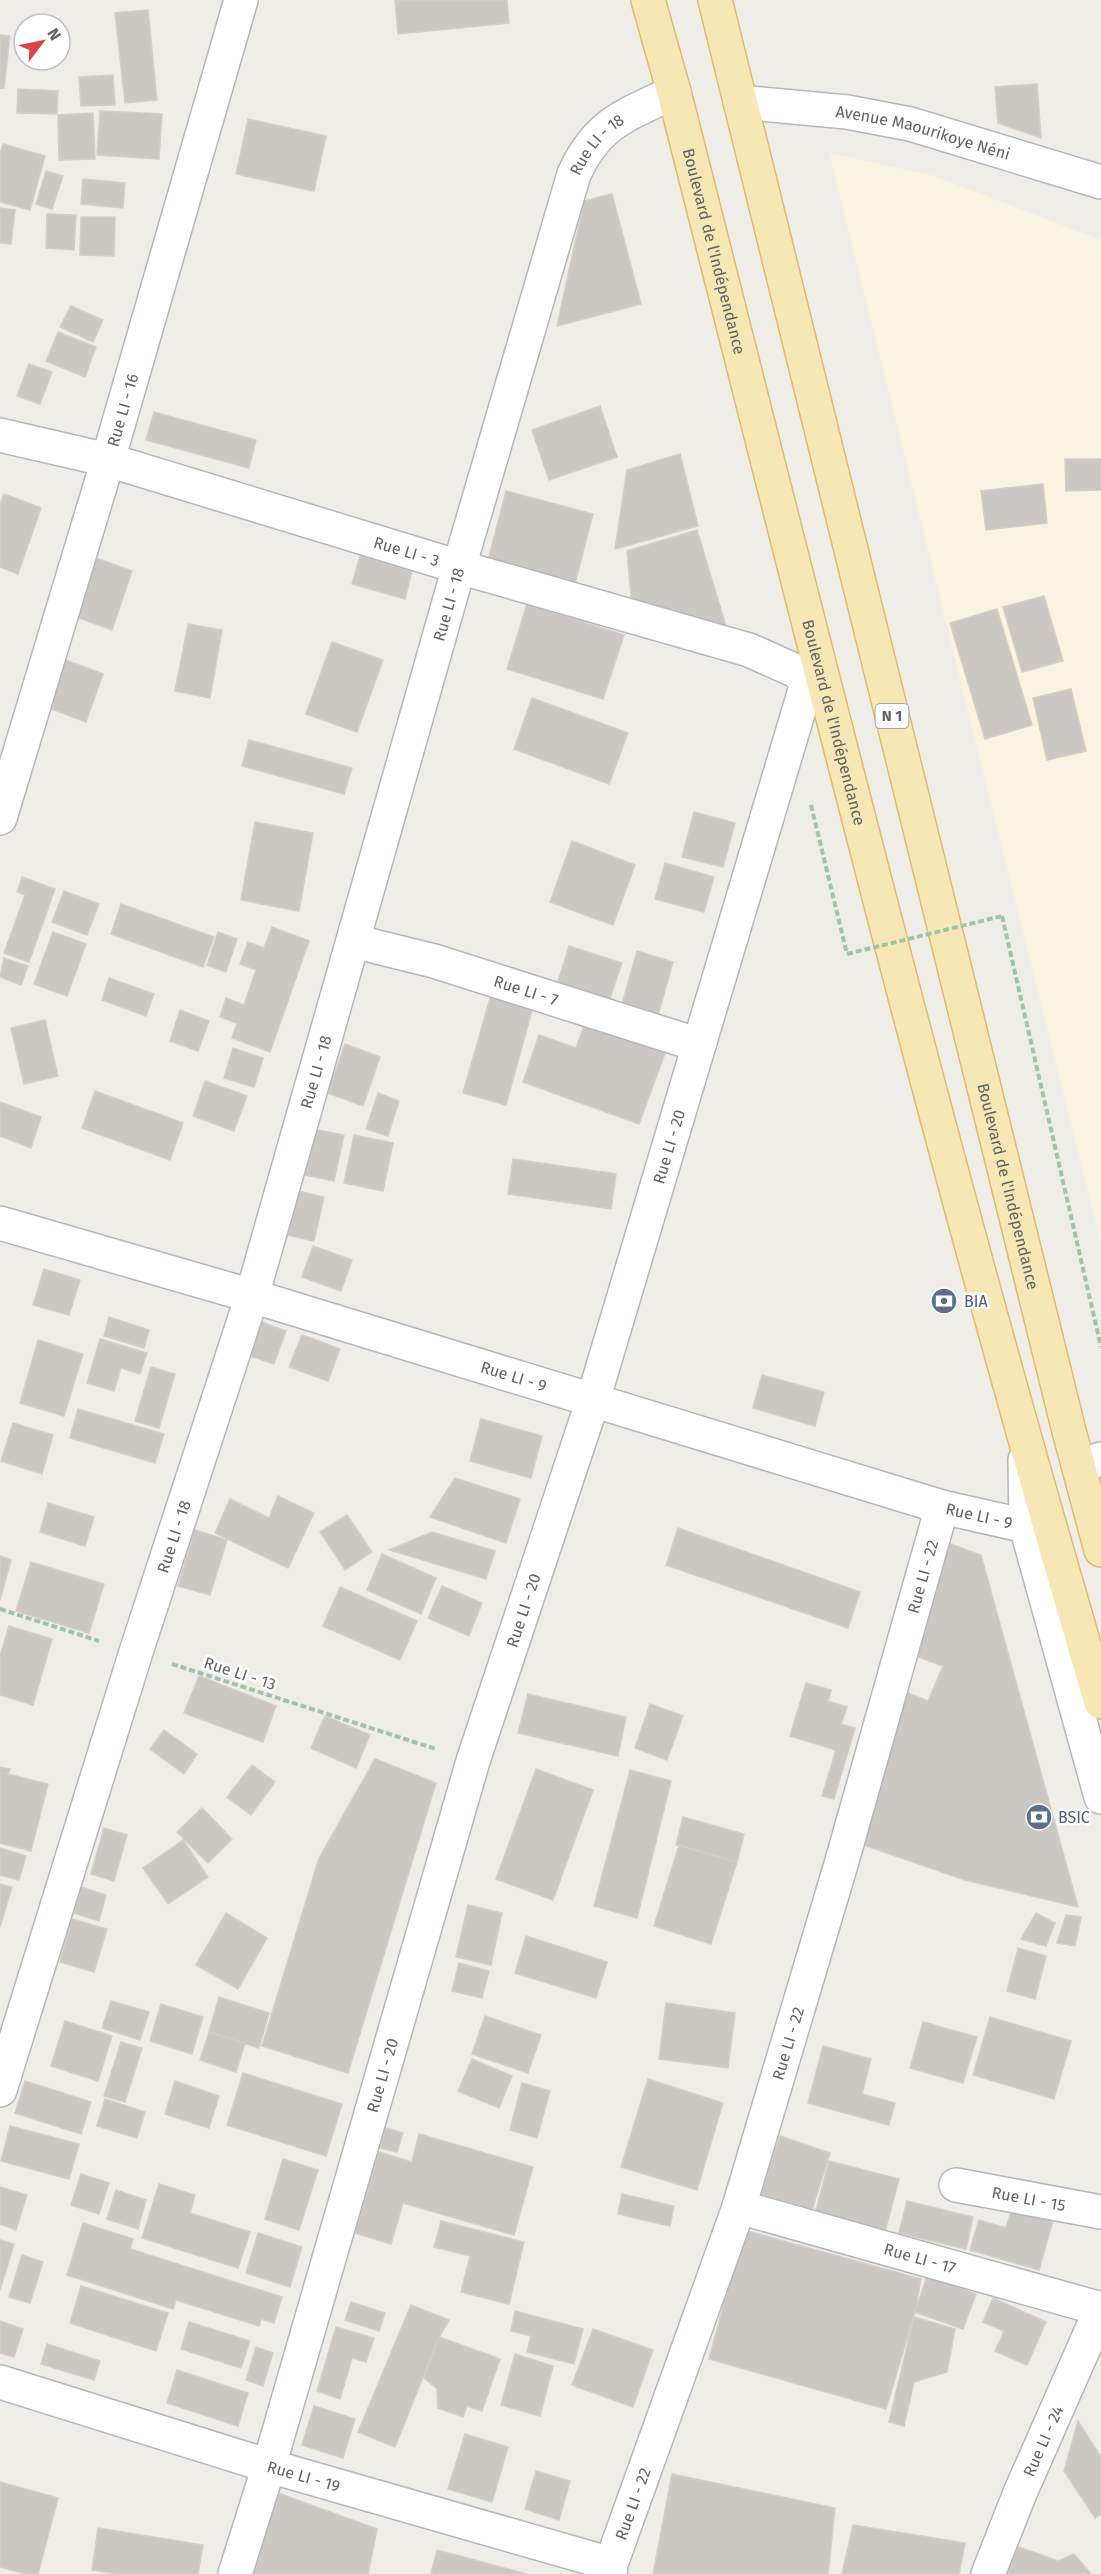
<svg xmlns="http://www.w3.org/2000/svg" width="1101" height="2574" font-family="'Fira Sans',sans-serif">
<rect width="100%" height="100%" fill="#efede7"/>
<!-- commercial -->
<path fill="#fbf3e1" d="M829,153L931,175L1101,240V1243Z"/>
<!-- building -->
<path fill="#cbc8c4" stroke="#d3cec6" stroke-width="1.5" d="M395,0H507L509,23L398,34Z
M148,10L157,100L125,103L115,13Z
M0,35L10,36L4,88H0Z
M113,75L115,105L81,106L79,77Z
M1037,84L1041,138L998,123L995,87Z
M18,89L58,91L57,114L17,113Z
M100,111L162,114L159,159L97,155Z
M93,113L95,159L59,160L58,115Z
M248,119L326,136L314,191L236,174Z
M3,144L45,156L30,210L0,202V154Z
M46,171L63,176L52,209L36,204Z
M83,179L125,183L123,208L81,204Z
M612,194L641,304L557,326L584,201Z
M0,208L15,210L11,244L0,243Z
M47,214L76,215L74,250L46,248Z
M81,217H115L114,256L80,255Z
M71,306L103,320L93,342L60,327Z
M58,332L96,347L85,377L46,361Z
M29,364L52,372L40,404L17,396Z
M600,406L617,457L549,480L532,430Z
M154,412L256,440L249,468L146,440Z
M680,454L698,526L615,549L627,470Z
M1065,459H1101V490L1066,491Z
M1043,484L1047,523L986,530L981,491Z
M506,491L593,514L573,591L486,568Z
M4,494L41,508L18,574L0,567V504Z
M697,530L729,636L632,606L627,551Z
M360,556L412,571L405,599L352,584Z
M96,558L132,571L112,630L74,616Z
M1044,596L1063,661L1022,672L1003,607Z
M527,604L624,635L603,699L507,669Z
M997,609L1032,725L985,739L950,623Z
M188,624L222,630L210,698L175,691Z
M332,642L383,660L357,732L306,714Z
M66,660L103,674L86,722L49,708Z
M1071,689L1086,751L1047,760L1033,698Z
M532,698L628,733L609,784L514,749Z
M249,740L352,768L344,794L242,766Z
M694,812L735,823L723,867L682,857Z
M255,822L313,833L299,911L241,900Z
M572,841L635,865L613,925L550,902Z
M665,863L714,877L704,912L655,899Z
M22,877L55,889L29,962L4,953L25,895L17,892Z
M64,891L99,904L87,935L52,922Z
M121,904L214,937L203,967L111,934Z
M272,927L309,941L270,1052L232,1038L237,1023L220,1017L226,998L244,1005L256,970L240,964L248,942L264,948Z
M53,932L86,944L67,996L34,984Z
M218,932L237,939L226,972L207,965Z
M569,946L622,963L607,1007L555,991Z
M637,951L673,962L658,1015L622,1004Z
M4,958L28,966L21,985L0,977Z
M109,978L154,994L146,1016L102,1000Z
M491,995L533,1007L506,1105L463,1093Z
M180,1010L209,1021L198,1051L170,1041Z
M588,1015L668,1045L639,1124L523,1082L539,1035L576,1048Z
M45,1020L58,1076L24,1084L11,1028Z
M345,1044L380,1057L363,1106L328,1093Z
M233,1048L263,1058L254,1087L224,1078Z
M205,1081L247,1096L234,1131L193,1116Z
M95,1091L183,1123L170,1160L82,1128Z
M378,1093L399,1101L388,1136L366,1129Z
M0,1102L41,1117L31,1148L0,1136Z
M313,1129L344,1135L334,1181L304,1175Z
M354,1135L393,1143L383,1191L344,1183Z
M513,1159L616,1174L611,1209L508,1194Z
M298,1191L324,1197L314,1241L288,1235Z
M313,1246L352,1260L341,1291L302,1277Z
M44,1269L80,1280L69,1315L33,1305Z
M109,1317L149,1330L144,1348L104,1336Z
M253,1319L286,1331L274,1364L241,1353Z
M302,1335L340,1349L328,1381L289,1367Z
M100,1339L147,1353L140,1374L121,1368L114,1391L87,1383Z
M38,1340L83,1354L64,1416L20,1403Z
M151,1367L175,1374L159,1428L135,1421Z
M762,1375L824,1392L815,1426L753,1408Z
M78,1409L164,1434L155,1463L70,1438Z
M481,1419L542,1436L531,1478L470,1461Z
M13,1423L53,1435L42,1474L1,1461Z
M455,1478L520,1499L506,1543L430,1517Z
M278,1496L314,1513L288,1568L215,1533L230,1499L269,1518Z
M48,1503L94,1517L85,1546L40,1532Z
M347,1515L372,1552L345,1570L320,1532Z
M678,1528L860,1592L848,1628L666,1565Z
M195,1530L227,1540L210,1595L178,1586Z
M432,1532L495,1551L486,1579L389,1550Z
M948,1543L981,1555L1078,1907L965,1880L858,1843L901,1690L928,1701L943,1666L913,1655Z
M382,1554L436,1578L421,1614L367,1590Z
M0,1556L11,1560L0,1600Z
M31,1562L104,1584L89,1633L16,1611Z
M442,1586L482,1603L469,1636L428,1618Z
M340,1587L417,1621L400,1660L323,1626Z
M9,1626L52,1639L33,1705L0,1695V1656Z
M199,1676L276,1706L263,1742L184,1713Z
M806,1683L831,1690L828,1701L847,1707L841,1724L855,1728L834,1799L822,1796L836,1750L790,1736Z
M528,1694L626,1717L618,1756L518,1733Z
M650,1704L683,1716L667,1760L635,1748Z
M325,1716L370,1735L356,1768L311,1748Z
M164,1730L197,1754L184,1774L150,1749Z
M375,1759L436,1783L348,2073L262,2046L319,1858Z
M252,1765L275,1782L251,1815L227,1797Z
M0,1767L10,1769L8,1774L48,1784L31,1851L0,1843Z
M536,1769L593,1790L553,1900L496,1879Z
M630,1770L671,1781L637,1918L594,1906Z
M202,1808L232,1839L208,1863L177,1832Z
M683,1817L744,1834L737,1862L676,1845Z
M104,1828L127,1835L114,1881L91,1874Z
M183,1840L208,1877L168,1904L143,1868Z
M679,1845L737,1862L711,1944L654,1926Z
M0,1848L26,1856L19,1880L0,1875Z
M0,1884L12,1887L0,1927Z
M81,1887L106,1895L99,1921L74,1913Z
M468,1905L502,1913L491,1965L456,1957Z
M226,1913L267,1938L238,1989L196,1965Z
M1036,1913L1055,1923L1046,1946L1021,1939Z
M1066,1915L1081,1917L1075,1946L1057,1943Z
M72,1919L107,1929L94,1972L60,1962Z
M526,1936L607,1962L596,1998L515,1973Z
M1018,1948L1046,1956L1035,1999L1007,1991Z
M459,1963L489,1971L482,1998L452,1991Z
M219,1997L269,2013L259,2048L209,2032Z
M111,2001L149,2012L140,2040L102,2028Z
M666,2003L735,2013L728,2068L659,2059Z
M161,2004L203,2017L192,2054L150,2041Z
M485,2016L541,2035L528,2073L472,2054Z
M990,2017L1071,2041L1054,2099L973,2075Z
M65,2021L112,2036L98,2081L51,2066Z
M923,2022L977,2037L963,2083L910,2068Z
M209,2032L245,2043L236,2072L200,2060Z
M121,2042L142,2048L125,2102L104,2096Z
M823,2046L871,2059L862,2094L895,2103L889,2125L808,2103Z
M472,2059L512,2076L499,2108L458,2091Z
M243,2073L342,2104L326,2156L227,2125Z
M648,2079L723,2103L697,2190L621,2167Z
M25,2081L91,2102L81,2134L15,2113Z
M175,2081L219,2096L209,2128L165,2114Z
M522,2083L550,2091L537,2138L510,2130Z
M105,2099L145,2112L137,2138L97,2126Z
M10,2126L79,2144L69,2179L1,2161Z
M386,2128L403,2133L397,2152L380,2148Z
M419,2134L533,2167L514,2235L403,2203L391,2244L355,2233L379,2152L412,2162Z
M780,2136L830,2153L812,2210L761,2194Z
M283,2159L318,2170L299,2230L265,2219Z
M829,2161L899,2179L885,2232L815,2214Z
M81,2174L109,2183L99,2214L71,2205Z
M159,2184L195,2195L190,2213L250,2232L238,2268L142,2238Z
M0,2187L27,2195L16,2230L0,2224Z
M116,2190L146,2200L138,2229L107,2219Z
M622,2194L674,2206L670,2226L618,2214Z
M907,2201L973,2217L966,2249L899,2233Z
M1013,2205L1054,2217L1039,2270L970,2250L979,2220L1006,2228Z
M441,2221L524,2242L509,2304L461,2292L470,2256L434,2247Z
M83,2223L133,2239L130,2249L282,2297L274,2323L261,2319L259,2326L176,2300L173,2309L67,2275Z
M744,2230L921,2279L915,2312L886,2409L709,2359Z
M258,2233L302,2247L290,2287L246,2273Z
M0,2240L14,2244L0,2290Z
M22,2255L43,2262L30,2303L9,2297Z
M927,2276L976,2294L963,2329L915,2312Z
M81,2286L168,2313L156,2351L70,2323Z
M993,2298L1046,2322L1027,2365L995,2351L1004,2331L983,2322Z
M351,2302L385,2313L379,2331L345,2320Z
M411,2305L449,2320L439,2337L395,2447L358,2432Z
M515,2311L583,2329L574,2364L527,2352L531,2336L511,2331Z
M914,2317L955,2329L947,2372L914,2382L904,2426L889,2422Z
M0,2321L23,2329L14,2357L0,2353Z
M189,2322L250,2341L241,2368L181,2349Z
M336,2327L374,2338L366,2362L352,2358L340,2399L317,2391Z
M593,2329L653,2350L633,2407L572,2385Z
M439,2337L500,2359L482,2411L467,2406L463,2417L438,2408L437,2389L424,2378Z
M47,2344L100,2361L94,2380L41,2364Z
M256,2347L273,2353L263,2386L246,2380Z
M515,2354L553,2366L540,2416L501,2405Z
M177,2370L248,2393L238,2426L167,2403Z
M314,2406L355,2419L343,2458L302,2445Z
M1078,2421L1101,2457V2514L1095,2518L1064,2471Z
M465,2434L508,2447L492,2502L448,2489Z
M536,2471L570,2481L559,2520L525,2509Z
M672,2474L835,2508L828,2574H653Z
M0,2482L58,2498L38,2574H26L0,2567Z
M278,2493L377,2529L368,2574H254Z
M853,2525L965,2543L959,2574H842Z
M98,2528L203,2545L198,2574H117L92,2570Z
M1016,2546L1058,2561L1074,2554L1091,2574H1008Z
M437,2550L527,2574H431Z"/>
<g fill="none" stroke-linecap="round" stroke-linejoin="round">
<defs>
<g id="street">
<path id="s1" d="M740,102L847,112L910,124L1101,182"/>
<path id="s2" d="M0,435L108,460L459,567L749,650L796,671L823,697"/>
<path id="s3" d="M0,818L108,460L241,0"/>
<path id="s4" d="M353,941L434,961L699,1045"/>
<path id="s5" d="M0,1223L252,1296L942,1507L1026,1526"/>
<path d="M1088,1463L1101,1459"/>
<path id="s6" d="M0,2090L136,1652L252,1296L459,567L574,174C598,122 625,116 674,92"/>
<path id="s7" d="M956,2185L1101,2212"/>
<path id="s8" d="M739,2207L1101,2309L1020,2493L988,2574"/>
<path id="s9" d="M0,2382L269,2466L611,2564"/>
<path id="s10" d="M235,2574L269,2466L473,1761L593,1400L808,680"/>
<path id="s11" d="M610,2574L611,2564L739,2207L842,1861L942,1507"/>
</g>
<path id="secondary" d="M1025,1460L1026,1526L1101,1797"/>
<g id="primary">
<path id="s12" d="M648,0L674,92C811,630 943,1170 1101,1702"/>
<path id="s13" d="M715,0L1069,1431L1101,1550"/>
</g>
</defs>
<!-- street casing -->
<use href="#street" stroke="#b4b7ba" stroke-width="36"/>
<!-- secondary casing -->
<use href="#secondary" stroke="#b3b6ba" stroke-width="36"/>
<!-- primary casing -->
<use href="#primary" stroke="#e3b96c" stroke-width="36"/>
<!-- path -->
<path stroke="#a0c4a8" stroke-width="4" stroke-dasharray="6 3" stroke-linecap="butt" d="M811,805L847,954
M1002,916L1101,1347
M0,1609L99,1641
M172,1664L436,1749"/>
<!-- street -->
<use href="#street" stroke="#fff" stroke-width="33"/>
<!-- secondary -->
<use href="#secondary" stroke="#fff" stroke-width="33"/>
<!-- primary -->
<use href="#primary" stroke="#f7e7b5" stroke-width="33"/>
<!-- path-bridge -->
<path stroke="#a0c4a8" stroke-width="4" stroke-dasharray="6 3" stroke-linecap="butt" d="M847,954L1002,916"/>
</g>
<!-- icons -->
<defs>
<symbol id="bank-disc" viewBox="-11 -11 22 22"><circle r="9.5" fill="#5c6f8a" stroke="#fff"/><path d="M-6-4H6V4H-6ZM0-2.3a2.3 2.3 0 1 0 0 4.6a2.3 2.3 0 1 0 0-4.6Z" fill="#fff"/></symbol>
</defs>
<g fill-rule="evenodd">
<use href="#bank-disc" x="929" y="1286" width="30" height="30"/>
<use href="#bank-disc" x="1024" y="1802" width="30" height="30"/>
</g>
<g text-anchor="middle" stroke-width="5" stroke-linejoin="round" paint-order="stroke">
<!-- shield labels -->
<rect fill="#fff" stroke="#8f9194" stroke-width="1.5" x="875.5" y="704" width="33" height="24" rx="4.5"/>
<g font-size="15" font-weight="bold" fill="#5f6266">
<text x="892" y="721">N 1</text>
</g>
<!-- street labels -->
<g font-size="16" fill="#5f6266" stroke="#fff">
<text dy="6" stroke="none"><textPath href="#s1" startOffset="186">Avenue Maourikoye Néni</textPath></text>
<text dy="6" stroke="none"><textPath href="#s6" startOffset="2038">Rue LI - 18</textPath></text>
<text dy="6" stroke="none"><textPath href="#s12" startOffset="260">Boulevard de l'Indépendance</textPath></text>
<text dy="6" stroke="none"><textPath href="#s3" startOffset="426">Rue LI - 16</textPath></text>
<text dy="6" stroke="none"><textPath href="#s2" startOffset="423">Rue LI - 3</textPath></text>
<text dy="6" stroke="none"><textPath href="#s6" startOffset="1552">Rue LI - 18</textPath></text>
<text dy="6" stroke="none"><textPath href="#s12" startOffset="746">Boulevard de l'Indépendance</textPath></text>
<text dy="6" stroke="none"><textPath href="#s4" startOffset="180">Rue LI - 7</textPath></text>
<text dy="6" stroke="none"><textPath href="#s6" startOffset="1066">Rue LI - 18</textPath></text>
<text dy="6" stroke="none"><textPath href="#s10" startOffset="1492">Rue LI - 20</textPath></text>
<text dy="6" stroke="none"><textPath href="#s13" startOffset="1222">Boulevard de l'Indépendance</textPath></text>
<text dy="6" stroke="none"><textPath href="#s5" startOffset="536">Rue LI - 9</textPath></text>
<text dy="6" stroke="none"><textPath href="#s5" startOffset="1022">Rue LI - 9</textPath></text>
<text dy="6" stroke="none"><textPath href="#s6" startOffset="580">Rue LI - 18</textPath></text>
<text dy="6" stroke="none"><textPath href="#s11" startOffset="1046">Rue LI - 22</textPath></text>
<text dy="6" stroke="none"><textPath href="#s10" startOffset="1006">Rue LI - 20</textPath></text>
<text transform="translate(240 1673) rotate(18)" y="6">Rue LI - 13</text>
<text dy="6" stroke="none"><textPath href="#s11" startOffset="560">Rue LI - 22</textPath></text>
<text dy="6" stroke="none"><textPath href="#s10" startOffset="520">Rue LI - 20</textPath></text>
<text dy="6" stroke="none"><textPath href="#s7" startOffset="74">Rue LI - 15</textPath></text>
<text dy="6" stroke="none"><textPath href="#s8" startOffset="188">Rue LI - 17</textPath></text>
<text transform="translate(1043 2441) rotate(-66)" y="6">Rue LI - 24</text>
<text dy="6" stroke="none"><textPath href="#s9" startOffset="318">Rue LI - 19</textPath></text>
<text dy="6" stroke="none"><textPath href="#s11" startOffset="74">Rue LI - 22</textPath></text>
</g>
<!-- service labels -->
<g font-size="16" fill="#4e5e75" stroke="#fff" text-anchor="start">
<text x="964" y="1307">BIA</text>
<text x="1058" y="1823">BSIC</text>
</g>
</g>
<!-- north arrow -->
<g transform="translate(42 42) rotate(58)"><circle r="28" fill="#ffffff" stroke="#bfc0c2" stroke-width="1.5"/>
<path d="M0-4.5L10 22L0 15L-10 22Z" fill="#d74545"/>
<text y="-9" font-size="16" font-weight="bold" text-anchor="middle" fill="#5f6266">N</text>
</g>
</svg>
